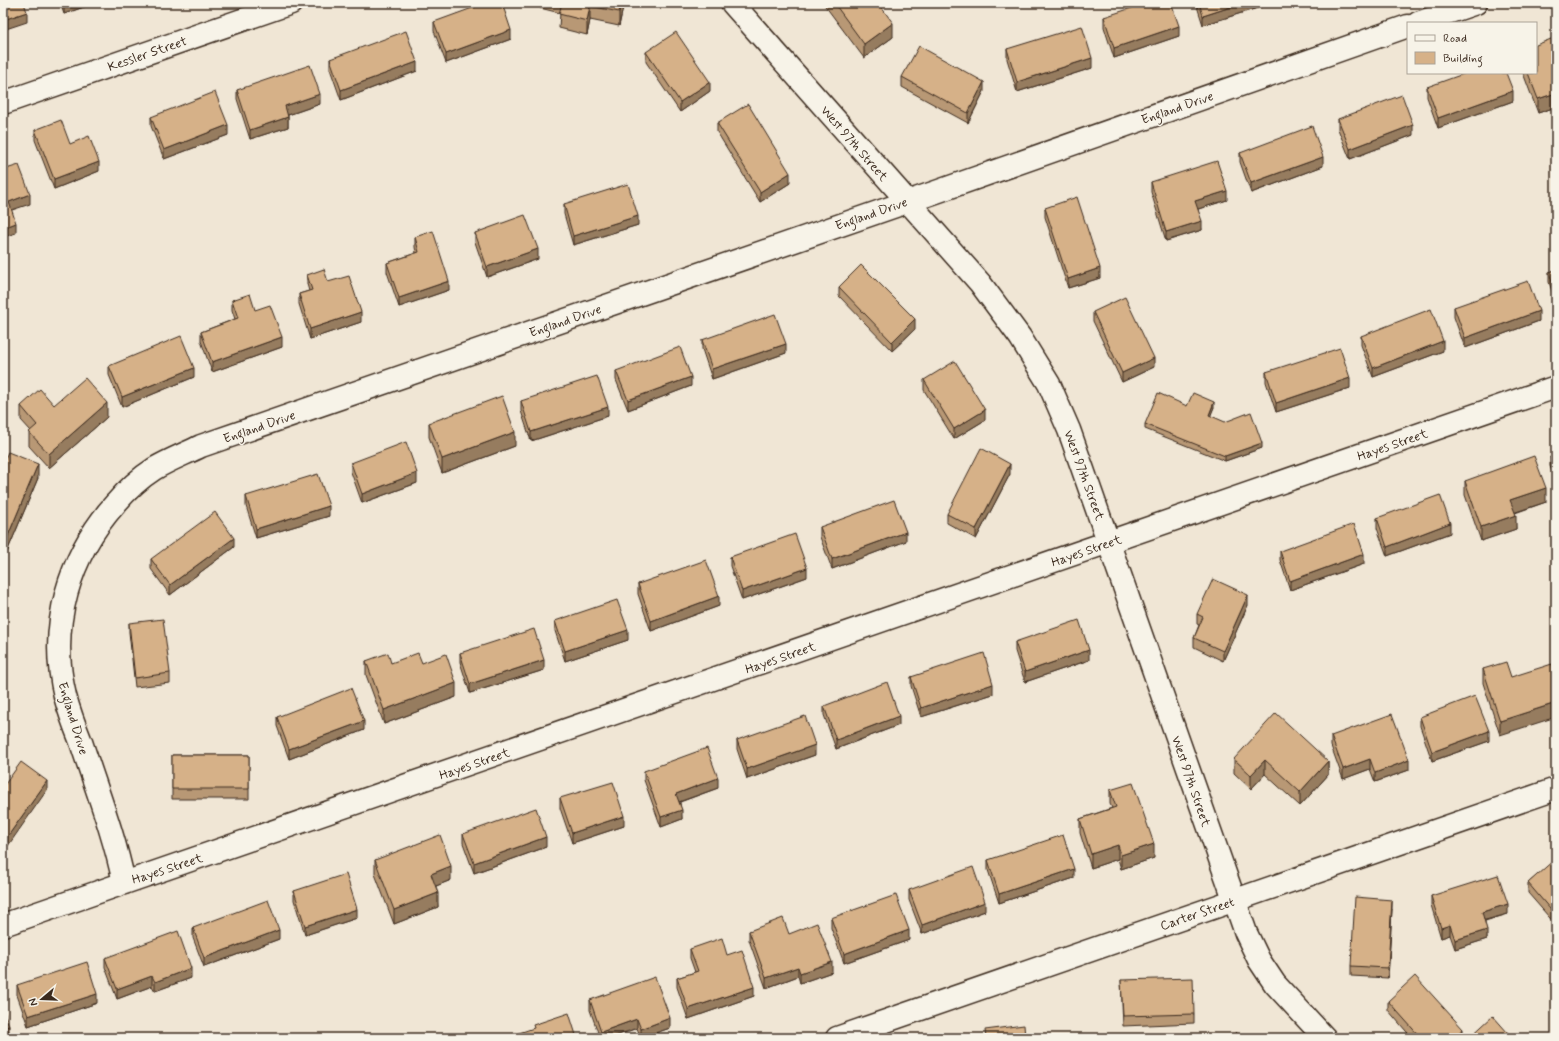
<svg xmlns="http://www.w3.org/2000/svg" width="1559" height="1041" font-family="Mynerve,sans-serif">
<rect width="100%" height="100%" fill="#f0e6d5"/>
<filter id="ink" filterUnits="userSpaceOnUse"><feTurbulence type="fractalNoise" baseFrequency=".025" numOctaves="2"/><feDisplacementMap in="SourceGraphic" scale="8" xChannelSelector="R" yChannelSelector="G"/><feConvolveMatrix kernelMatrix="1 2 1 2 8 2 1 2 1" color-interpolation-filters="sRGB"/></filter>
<g filter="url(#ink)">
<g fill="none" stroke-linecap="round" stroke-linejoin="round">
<defs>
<path id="minor" d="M732,3L980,283L1020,337L1049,384L1069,430L1246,933L1259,960L1275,984L1325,1038
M1418,23L1476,3
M3,103L291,3
M124,883C114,834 96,788 81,742C75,727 69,711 65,696C48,626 69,555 116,503C127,490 140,478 154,469C169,460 185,454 201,446L936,192L1408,26
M3,925L1556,387"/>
<path id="tertiary" d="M837,1038L1556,789"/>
</defs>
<!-- minor casing -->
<use href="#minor" stroke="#3b2a1e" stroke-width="25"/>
<!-- tertiary casing -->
<use href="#tertiary" stroke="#3b2a1e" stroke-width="25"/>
<!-- minor -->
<use href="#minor" stroke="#f7f3e8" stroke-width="22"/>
<!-- tertiary -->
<use href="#tertiary" stroke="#f7f3e8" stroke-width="22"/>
</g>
<!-- wall -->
<path fill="#b89875" stroke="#3b2a1e" d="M60,3H95L64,14Z
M540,3H624L619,26L590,20L587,35L559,28L560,13L540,8Z
M823,3H878L893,37L864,58Z
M1196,3H1267V5L1203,25Z
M1104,17L1179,36L1114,58L1104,27Z
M434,22L511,39L446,63L434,31Z
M1556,37V107L1538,113L1523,73H1536Z
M1007,49L1092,68L1017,92L1007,59Z
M646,52L710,91L680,112L646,62Z
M330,59L417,71L341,100L330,69Z
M902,77L984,91L968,123L902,87Z
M1427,87L1513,101L1438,128L1427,97Z
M237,90L320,104L288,115V127L250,139L237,99Z
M151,117L228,135L164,159L151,126Z
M1338,119L1413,135L1350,159L1338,129Z
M717,123L790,183L760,202L717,132Z
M35,130L99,171L54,189L35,140Z
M1240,153L1323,166L1251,193L1240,162Z
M1151,182L1227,200L1198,209L1202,230L1166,241L1151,192Z
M564,204L638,225L573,245L564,214Z
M1045,208L1100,278L1068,288L1045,217Z
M475,233L538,259L487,277L475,242Z
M415,237L449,290L399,307L387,272V263L416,253L415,247Z
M1556,270V304L1549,282V272Z
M307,275L328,282L361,322L310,339L299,304V294L309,291L307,284Z
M839,287L915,329L892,351L839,296Z
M232,300L255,310L282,347L212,372L201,341V332L235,319L232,310Z
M1454,307L1539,321L1465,348L1454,317Z
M1093,312L1154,367L1122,382L1093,321Z
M1361,336L1443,351L1373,377L1361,345Z
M702,340L786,353L712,379L702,349Z
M109,366L194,377L122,407L109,375Z
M616,371L691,386L628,410L616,380Z
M1266,372L1350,388L1276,412L1266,382Z
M924,380L985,420L954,439L924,390Z
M521,401L608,416L531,441L521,411Z
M54,405L107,417L49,468L29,446V432L31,431L21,420V406Z
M1187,406L1214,407L1210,416L1262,448L1225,461L1145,429V424Z
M429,423L515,446L442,473L429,437Z
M1556,455V483L1550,466V457Z
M3,463L38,478L7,552L3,551Z
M351,463L417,483L362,503L351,472Z
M1010,474L976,539L947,523V514Z
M1465,481L1546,502L1515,513L1516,529L1481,541L1465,495Z
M246,496L329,516L256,538L246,506Z
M1377,518L1450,533L1387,556L1377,528Z
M820,527L906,541L832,569L820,537Z
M234,547L170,595L151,569V559Z
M1280,551L1364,564L1290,590L1280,560Z
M730,557L807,577L742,600L730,566Z
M638,584L719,606L651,631L638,594Z
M1248,605L1223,661L1194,647V638L1199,625L1197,624V614Z
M555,621L628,640L565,661L555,631Z
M129,623L170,673V683L135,687L129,632Z
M1015,642L1089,660L1025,682L1015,651Z
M460,653L544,670L470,693L460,662Z
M366,661L391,663H422L456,697L384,724L366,675Z
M1483,669L1511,677L1500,735L1483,683Z
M911,677L993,694L921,717L911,686Z
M824,706L899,725L836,749L824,715Z
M277,717L364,730L289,759L277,726Z
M1420,717L1489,741L1432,761L1420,726Z
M1331,736L1409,770L1375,782L1370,769L1343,779L1331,746Z
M737,740L815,755L747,779L737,749Z
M172,755H249V799H172Z
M1234,759L1328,761V775L1300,806L1265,774L1251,789L1234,773Z
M644,771L718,788L680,802L682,819L661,827L644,780Z
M1110,790L1154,858L1121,869L1118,859L1091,868L1080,833V819L1112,808L1110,804Z
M560,798L624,826L572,843L560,808Z
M463,834L546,847L474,873L463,843Z
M375,860L451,880L436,886L438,907L394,924L375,874Z
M988,860L1074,878L999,903L988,870Z
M1556,860V925L1528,893V883Z
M909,890L985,911L922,934L909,900Z
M294,891L357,918L305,935L294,900Z
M1431,896L1508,914L1485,921L1487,939L1455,949L1450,935L1441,938L1431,905Z
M1392,909L1388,978L1351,976V966Z
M831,918L909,940L844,963L831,928Z
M193,928L279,939L204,967L193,938Z
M749,931L789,934L832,972L800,983L798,976L766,988L749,940Z
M690,949L754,996L688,1019L677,987V978L695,972L690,958Z
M105,958L191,978L155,991L152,986L117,999L105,967Z
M1121,980L1194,1014V1023L1123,1026Z
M17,985L97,1003L28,1026L17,995Z
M590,1000L670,1028L641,1038L637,1028L610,1038H600L590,1010Z
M1388,1001L1463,1038H1412L1388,1010Z"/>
<!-- shaded-wall -->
<path fill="#967c5f" stroke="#3b2a1e" d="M68,3H95L64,14V5Z
M621,3H624L619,26V12Z
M1243,3H1267V5L1203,25V16Z
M590,6V20L587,35V21Z
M27,12V22L3,30V20Z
M893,23V37L864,58V44Z
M1179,26V36L1114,58V48Z
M511,30V39L446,63V54Z
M1092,58V68L1017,92V82Z
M417,62V71L341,100V90Z
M710,82V91L680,112V102Z
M984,82V91L968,123V113Z
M1513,91V101L1438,128V118Z
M1556,93V107L1538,113V99Z
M320,94V104L285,116V106Z
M288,117V127L250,139V130Z
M228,125V135L164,159V150Z
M1413,125V135L1350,159V149Z
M1323,157V166L1251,193V183Z
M99,162V171L54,189V179Z
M790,173V183L760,202V192Z
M1227,191V200L1195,210V201Z
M30,194V204L9,211V202Z
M638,216V225L573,245V236Z
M1202,221V230L1166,241V232Z
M16,223V233L3,237V228Z
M538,249V259L487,277V267Z
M1100,268V278L1068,288V279Z
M449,281V290L399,307V298Z
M1539,311V321L1465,348V338Z
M361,312V322L310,339V329Z
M915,319V329L892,351V342Z
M282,337V347L212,372V362Z
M1443,341V351L1373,377V368Z
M786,344V353L712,379V369Z
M1154,358V367L1122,382V373Z
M194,368V377L122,407V397Z
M691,377V386L628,410V400Z
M1350,378V388L1276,412V403Z
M1214,402V407L1209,420V415Z
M107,403V417L49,468V454Z
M608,407V416L531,441V432Z
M985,410V420L954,439V429Z
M515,432V446L442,473V459Z
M1262,443V448L1225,461V456Z
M38,464V478L7,552V538Z
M1010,464V474L976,539V529Z
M417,473V483L362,503V494Z
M1546,488V502L1510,514V500Z
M329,506V516L256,538V529Z
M1516,515V529L1481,541V527Z
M1450,523V533L1387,556V547Z
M906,532V541L832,569V559Z
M234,538V547L170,595V585Z
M1364,554V564L1290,590V581Z
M807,568V577L742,600V591Z
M1248,595V605L1223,661V651Z
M719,596V606L651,631V621Z
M628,630V640L565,661V651Z
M1089,650V660L1025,682V672Z
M544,660V670L470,693V684Z
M456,683V697L384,724V710Z
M993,684V694L921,717V708Z
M1556,703V717L1500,735V721Z
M899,716V725L836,749V740Z
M364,721V730L289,759V749Z
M1489,731V741L1432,761V752Z
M815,745V755L747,779V769Z
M1370,759V769L1343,779V769Z
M1265,760V774L1251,789V775Z
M1409,760V770L1375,782V773Z
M1328,761V775L1300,806V792Z
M718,778V788L676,803V794Z
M47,781V790L3,853V843Z
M682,810V819L661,827V817Z
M624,816V826L572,843V833Z
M546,837V847L474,873V863Z
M1154,844V858L1121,869V855Z
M1118,845V859L1091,868V854Z
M451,866V880L431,888V874Z
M1074,869V878L999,903V894Z
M438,893V907L394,924V910Z
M1392,900V909L1388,978V968Z
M985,902V911L922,934V925Z
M1508,904V914L1482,921V912Z
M357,909V918L305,935V926Z
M1450,925V935L1441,938V928Z
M279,930V939L204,967V958Z
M909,930V940L844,963V954Z
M1487,930V939L1455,949V940Z
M832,962V972L800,983V973Z
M798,967V976L766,988V978Z
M191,968V978L155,991V982Z
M152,976V986L117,999V989Z
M754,987V996L688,1019V1009Z
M97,994V1003L28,1026V1016Z
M670,1018V1028L641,1038V1029Z
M637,1019V1028L610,1038H601V1032Z
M9,1026V1036L3,1038V1028Z
M1463,1029V1038H1453Z
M1508,1033V1038H1502Z"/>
<!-- building -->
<path fill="#d6b188" stroke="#3b2a1e" d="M3,3H24L27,12L3,20Z
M486,3H502L511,30L446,54L434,22Z
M562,3H621L619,12L590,6L587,21L559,14Z
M834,3H878L893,23L864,44Z
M1147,3H1171L1179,26L1114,48L1104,17Z
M1199,3H1243L1203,16Z
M1082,26L1092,58L1017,82L1007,49Z
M406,31L417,62L341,90L330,59Z
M676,32L710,82L680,102L646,52Z
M1556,37V93L1538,99L1528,73H1536V45Z
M919,46L984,82L968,113L902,77Z
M310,65L320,94L285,106L288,117L250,130L237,90Z
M1466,73H1506L1513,91L1438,118L1427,87Z
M215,92L228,125L164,150L151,117Z
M1402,95L1413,125L1350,149L1338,119Z
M748,104L790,173L760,192L717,123Z
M61,120L70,144L89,136L99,162L54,179L35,130Z
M1312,126L1323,157L1251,183L1240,153Z
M1217,161L1227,191L1195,201L1202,221L1166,232L1151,182Z
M19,165L30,194L9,202L16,223L3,228V170Z
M628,184L638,216L573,236L564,204Z
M1077,197L1100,268L1068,279L1045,208Z
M525,215L538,249L487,267L475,233Z
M433,231L449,281L399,298L387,263L419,252L415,237Z
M861,265L915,319L892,342L839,287Z
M324,269L328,282L349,276L361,312L310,329L299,294L312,290L307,275Z
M1556,270V294L1549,272Z
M1528,281L1539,311L1465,338L1454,307Z
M250,294L255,310L270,305L282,337L212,362L201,332L238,318L232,300Z
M1125,297L1154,358L1122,373L1093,312Z
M1431,309L1443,341L1373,368L1361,336Z
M775,314L786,344L712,369L702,340Z
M181,336L194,368L122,397L109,366Z
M680,347L691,377L628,400L616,371Z
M1340,348L1350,378L1276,403L1266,372Z
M955,361L985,410L954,429L924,380Z
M597,376L608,407L531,432L521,401Z
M85,378L107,403L49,454L29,432L37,425L21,406L40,389L54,405Z
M1158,393L1187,406L1193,393L1214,402L1209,415L1225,422L1251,412L1262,443L1225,456L1145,424Z
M502,396L515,432L442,459L429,423Z
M406,442L417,473L362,494L351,463Z
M981,448L1010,464L976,529L947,514Z
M8,452L38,464L7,538L3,537V463Z
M1556,455V473L1550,457Z
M1534,456L1546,488L1510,500L1516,515L1481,527L1465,481Z
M318,474L329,506L256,529L246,496Z
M1440,495L1450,523L1387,547L1377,518Z
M894,500L906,532L832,559L820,527Z
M215,512L234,538L170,585L151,559Z
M1354,524L1364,554L1290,581L1280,551Z
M795,534L807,568L742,591L730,557Z
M706,560L719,596L651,621L638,584Z
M1213,579L1248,595L1223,651L1194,638L1203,617L1197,614Z
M617,600L628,630L565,651L555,621Z
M163,619L170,673L135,678L129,623Z
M1079,620L1089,650L1025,672L1015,642Z
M534,629L544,660L470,684L460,653Z
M388,653L391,663L418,653L422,663L446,654L456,683L384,710L366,661Z
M984,653L993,684L921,708L911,677Z
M1506,662L1511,677L1552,664L1556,674V703L1500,721L1483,669Z
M887,682L899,716L836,740L824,706Z
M351,688L364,721L289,749L277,717Z
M1475,696L1489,731L1432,752L1420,717Z
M1276,713L1328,761L1300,792L1265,760L1251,775L1234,759Z
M1392,714L1409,760L1375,773L1370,759L1343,769L1331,736Z
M805,716L815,745L747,769L737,740Z
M707,748L718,778L676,794L682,810L661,817L644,771Z
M172,755H249V789H172Z
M21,762L47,781L3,843V787Z
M613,782L624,816L572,833L560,798Z
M1133,783L1154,844L1121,855L1118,845L1091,854L1080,819L1116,807L1110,790Z
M536,808L546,837L474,863L463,834Z
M440,835L451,866L431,874L438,893L394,910L375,860Z
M1063,835L1074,869L999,894L988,860Z
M1555,859L1556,860V916L1528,883Z
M973,867L985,902L922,925L909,890Z
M346,874L357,909L305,926L294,891Z
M1498,875L1508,904L1482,912L1487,930L1455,940L1450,925L1441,928L1431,896Z
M896,895L909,930L844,954L831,918Z
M1355,897L1392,900L1388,968L1351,966Z
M268,900L279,930L204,958L193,928Z
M783,918L789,934L817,923L832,962L800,973L798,967L766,978L749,931Z
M178,931L191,968L155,982L152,976L117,989L105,958Z
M722,938L727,955L742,950L754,987L688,1009L677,978L698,971L690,949Z
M87,962L97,994L28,1016L17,985Z
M1415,976L1463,1029L1453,1038H1421L1388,1001Z
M655,977L670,1018L641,1029L637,1019L601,1032L590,1000Z
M1193,978L1194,1014L1123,1016L1121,980Z
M3,1008L9,1026L3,1028Z
M569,1013L577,1038H504L534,1028L533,1025Z
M1493,1016L1508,1033L1502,1038H1469Z
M1024,1025L1025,1038H986L985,1030Z
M1236,1032L1241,1038H1230Z"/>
</g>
<g text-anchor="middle" stroke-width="3" stroke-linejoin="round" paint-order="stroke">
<!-- street labels -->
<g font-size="13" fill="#3b2a1e" stroke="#f7f3e8">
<text transform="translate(147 53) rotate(-19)" y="5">Kessler Street</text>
<text transform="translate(1177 107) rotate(-19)" y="5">England Drive</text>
<text transform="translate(855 143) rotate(49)" y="5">West 97th Street</text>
<text transform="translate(871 213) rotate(-19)" y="5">England Drive</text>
<text transform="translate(565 320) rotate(-19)" y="5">England Drive</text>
<text transform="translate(259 426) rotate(-19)" y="5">England Drive</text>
<text transform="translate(1392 444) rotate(-19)" y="5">Hayes Street</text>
<text transform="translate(1085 475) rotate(70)" y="5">West 97th Street</text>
<text transform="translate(1086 550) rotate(-19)" y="5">Hayes Street</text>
<text transform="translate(780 657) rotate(-19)" y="5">Hayes Street</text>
<text transform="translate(74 718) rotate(73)" y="5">England Drive</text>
<text transform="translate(474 763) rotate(-19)" y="5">Hayes Street</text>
<text transform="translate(1192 781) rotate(71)" y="5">West 97th Street</text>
<text transform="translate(167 868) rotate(-18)" y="5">Hayes Street</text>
<text transform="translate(1197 913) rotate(-19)" y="5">Carter Street</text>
</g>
</g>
<!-- margin -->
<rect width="1559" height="1041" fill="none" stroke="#f7f3e8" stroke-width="16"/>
<rect x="8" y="8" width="1543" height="1025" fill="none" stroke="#3b2a1e" stroke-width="1.5" filter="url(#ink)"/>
<!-- legend -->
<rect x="1407" y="22" width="130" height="52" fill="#f7f3e8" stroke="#aca397"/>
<rect x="1415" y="35" width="20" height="6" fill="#f7f3e8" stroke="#aca397"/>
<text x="1443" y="42" font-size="12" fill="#3b2a1e">Road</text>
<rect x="1415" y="52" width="20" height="12" fill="#d6b188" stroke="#aca397"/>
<text x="1443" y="62" font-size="12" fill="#3b2a1e">Building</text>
<!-- north arrow -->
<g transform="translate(42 999) rotate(251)" stroke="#f7f3e8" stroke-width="3" paint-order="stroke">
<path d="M0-3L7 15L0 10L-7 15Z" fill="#3b2a1e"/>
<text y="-6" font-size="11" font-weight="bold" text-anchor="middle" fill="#3b2a1e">N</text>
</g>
</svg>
